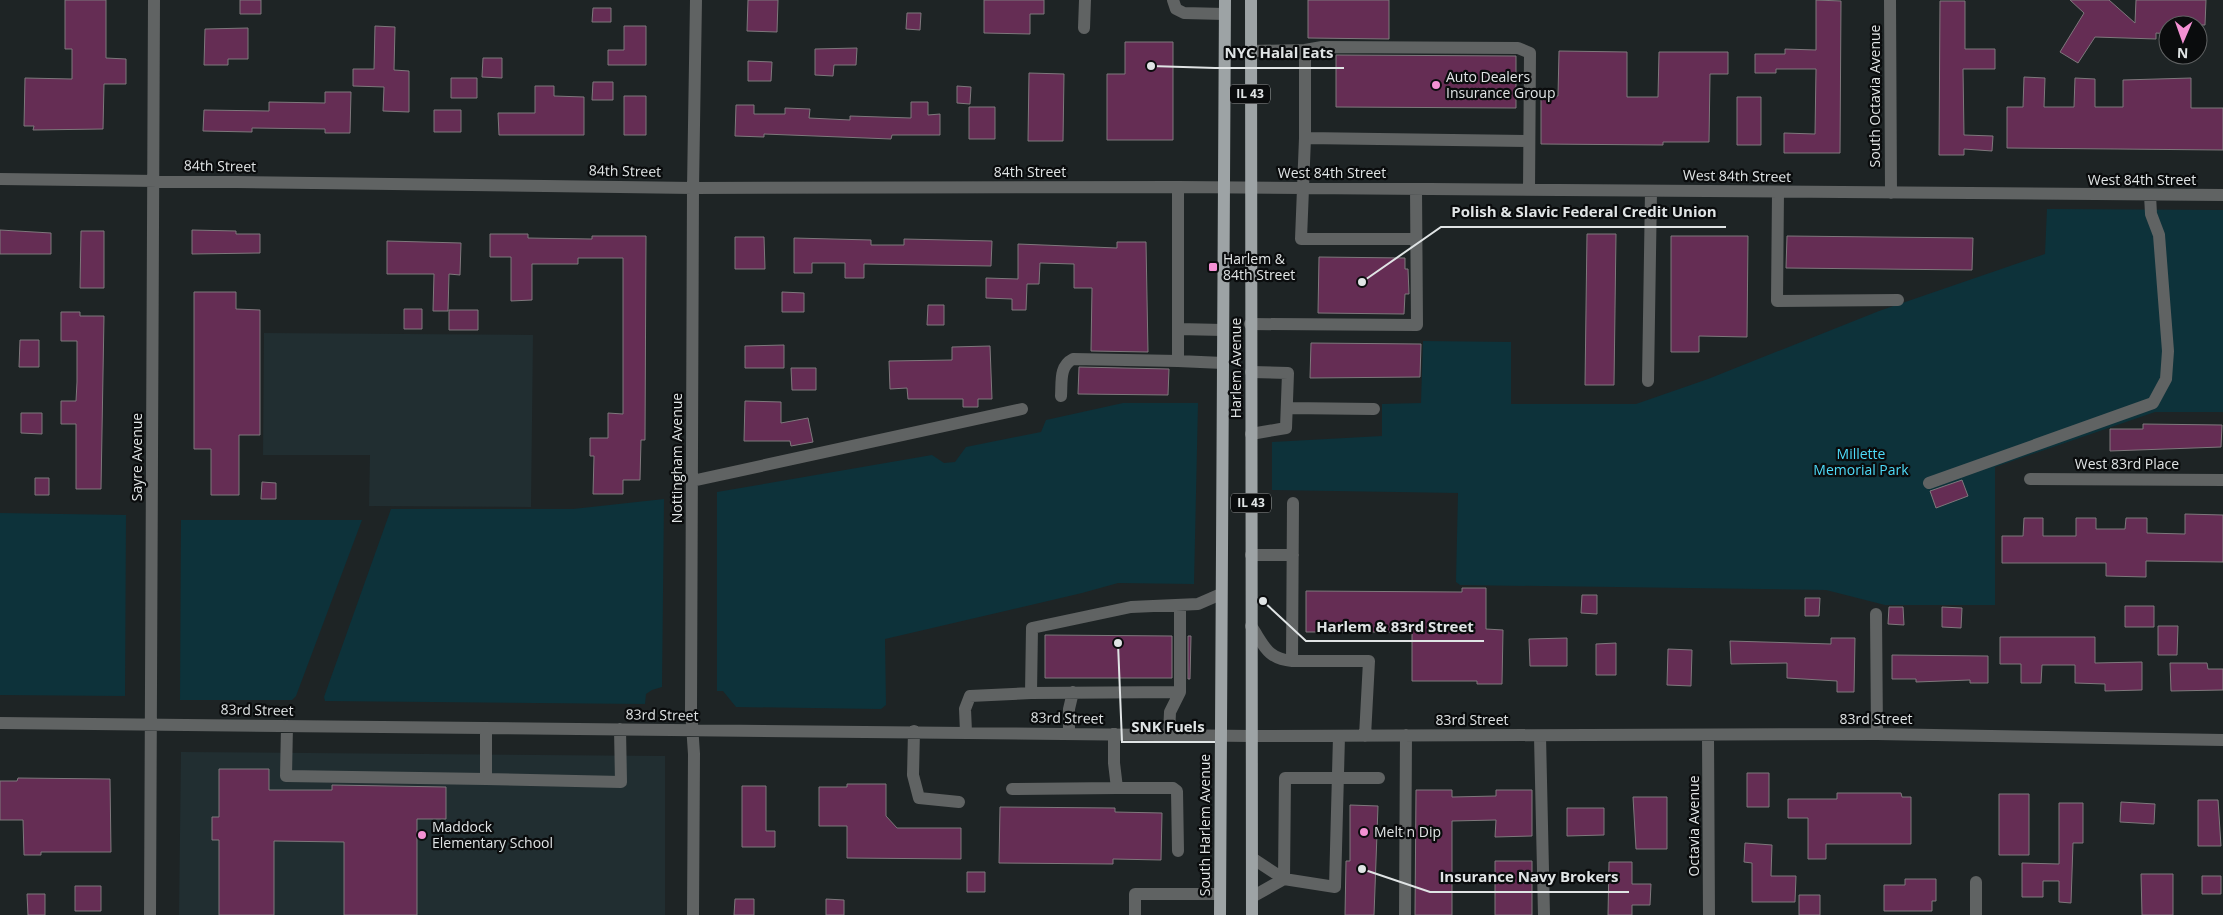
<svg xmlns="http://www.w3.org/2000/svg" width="2223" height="915" font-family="'Open Sans',sans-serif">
<rect width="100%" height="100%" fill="#1e2425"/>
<!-- built -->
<path fill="#212e31" d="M264,333L533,335L531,507L369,506L370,455H263Z
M181,752L665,756V915H179Z"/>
<!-- green -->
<path fill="#0d323a" d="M2047,209L2223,210V412H2155L1995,467V605H1885L1826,590L1460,585L1456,582L1458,493L1272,490V442L1382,436V404L1421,403L1423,341L1511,342V404H1636L1708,379L1879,311L2045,254Z
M1123,403H1198L1194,584L1118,583L1082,593L885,639L886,705L881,709L736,707L723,691H717V492L932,455L944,463L955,462L966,447L1041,432L1046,420Z
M664,499L662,687L652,690L646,694L645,704L325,701L324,697L391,509H573Z
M0,513L126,515L125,696L0,695Z
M181,520H362L296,696L292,700H180Z"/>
<!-- building -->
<path fill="#652d54" stroke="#7e787c" d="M65,0H106V58L126,59V84H104L103,129L33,130L34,126H24L25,78L72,79V49H65Z
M240,0H261V14H240Z
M748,0H778L777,32L747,31Z
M984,0H1044V14H1030V34L984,33Z
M1308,0H1389V39L1308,38Z
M1816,0L1841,1L1840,153H1784V133L1815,134L1816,69H1776V73H1755V54H1785V49L1816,50Z
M2070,0H2109L2135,23L2136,0H2206L2205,25H2168V34L2156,33V39L2095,37L2078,63L2060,52L2084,13Z
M1940,1H1965V49H1995V69H1963L1964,135L1993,136L1992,151L1964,149V155H1939Z
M593,8H611V22H592Z
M907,13H921L920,30L906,29Z
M375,26L395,27L394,70L409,71V112L383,111L384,87L353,86V69H374Z
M624,26H646V65H608V50H624Z
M248,28V59H228V65H204L205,29Z
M1125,42H1173V140H1107V74H1125Z
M857,48L856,65H834L833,76L815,75V49Z
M1559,51L1627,52V97H1658L1659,52H1728V74H1710L1709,142H1663V145L1541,144V96H1558Z
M1336,55L1516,56V108L1336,107Z
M483,58H502V78L482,77Z
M748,61L772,62L771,81H748Z
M1029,73L1064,74L1063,141H1028Z
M2024,77L2045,78L2044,107H2074L2075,78L2095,79V107H2123V80L2191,78V108H2223V150L2007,148V107H2023Z
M451,78H477V98H451Z
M593,82H613V100H592Z
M535,86H554V96L584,97V135H499L498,113H535Z
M957,86L971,87L970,104L957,103Z
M325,92H351L350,133H325V129L252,128V132L203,131L204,110L269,111V102L325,103Z
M624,96H646V135H624Z
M1737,97H1761V145H1737Z
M911,102H928V115L940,114V135H892L891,139L764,134V137L735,136L736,105H754V114H785V108L810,109L809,118L850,120V116L911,118Z
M969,107H995V139H969Z
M434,110H461V132H434Z
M0,230L51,233V254H0Z
M192,230L236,231V234H260V253L192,254Z
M81,231H104V288H80Z
M490,234H528V238L592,239V236H646L645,440H641L640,480H623V494H593L594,456H590V438H608V413L623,414V258H578V264H532V300L511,301V257H490Z
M1587,234H1616L1614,385H1585Z
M1671,236H1748L1747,337L1699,336V352H1671Z
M1787,236L1973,238L1972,270L1786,268Z
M735,237H764L765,269H735Z
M794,238L871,240V245H904V239L992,241L991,266L864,264V278H845V263H812V273H794Z
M387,241L461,243L460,275L449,274L448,311H433L434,274H387Z
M1117,242H1146L1148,352L1091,351L1092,288H1074V264L1040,263L1039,284H1027L1026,310H1012V299L986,298V278L1018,279V244L1117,248Z
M1319,257L1405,258V269H1408L1409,294H1405L1404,314L1318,313Z
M194,292H236V309L260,310V435H239V495H211V449H194Z
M782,292L804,293V312H782Z
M928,305H944V325H927Z
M404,309H422V329H404Z
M449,310H478V330H449Z
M61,312H80V316H104L101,489H76V424H61V401H76L77,382V341H61Z
M20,340H39V367H19Z
M1311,343L1421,344L1420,377L1310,378Z
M784,345V368H745V346Z
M990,346L992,399H978V407H963V399H908L907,388L890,389L889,361L952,360V347Z
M1079,367L1169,369L1168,395L1078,394Z
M791,368H816V390H792Z
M745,401L781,402V423L808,418L813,442L791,446L790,441H744Z
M21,413H42V434L21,433Z
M2143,424L2222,425L2221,447L2110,451V429H2143Z
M35,478H49V495H35Z
M1962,480L1968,496L1936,508L1930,491Z
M262,482L276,483V499H261Z
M2185,514L2223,515V562L2146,561V577L2106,576V563H2002V536H2023L2024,518H2043V536H2076V518H2096V529H2125L2126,518H2147V533L2185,534Z
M1462,588H1486V629L1503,630L1502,684H1477V681H1412V632H1306V591L1462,592Z
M1582,595H1597V614L1581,613Z
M1805,598H1820L1819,616H1805Z
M2125,606H2154V627H2125Z
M1889,607H1903L1904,625L1888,624Z
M1942,607L1962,608L1961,628L1942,627Z
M2158,626H2178L2177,655H2158Z
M1045,635L1172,636V678H1045Z
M1188,636H1191L1190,679H1188Z
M2000,637H2095V663L2142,662V690L2105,691V684L2075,683V665H2042L2041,683H2021V664H2000Z
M1567,638V666H1530L1529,639Z
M1831,638H1855L1854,692H1837V681L1787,678V663L1731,664L1730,641L1831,644Z
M1616,643V675H1596V644Z
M1668,649L1692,650L1691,686L1667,685Z
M1892,655L1988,656V683H1970V680L1916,682V679H1892Z
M2170,663H2207L2208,669H2223V690L2171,691Z
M219,769H269V790H332V785L446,787V819H417V915H344V842L274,841V915H219V840H212V817H219Z
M1747,773H1769V807H1747Z
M18,778L110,779L111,852H41V855H24L23,820H0V781H17Z
M847,784H886V816L897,828H961V859L847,858V826H819V787H847Z
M742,786H766V831H775V847H742Z
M1416,790H1452V797L1496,796V790H1532V836L1495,837L1496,820L1452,821V915H1415Z
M1837,793H1901L1902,797H1911V844H1826V859H1808V818H1788V799H1837Z
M1999,794H2029V855H1999Z
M1633,797H1667V849H1636Z
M2198,800H2218L2221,846H2198Z
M2121,802L2155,804L2154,824L2120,822Z
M2059,803H2083V843H2073L2071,903L2059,902V881H2043V897H2022V863L2059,864Z
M1350,805L1378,806L1374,915H1345L1346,861H1350Z
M1000,807L1115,808V812L1162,813L1161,860L1113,859V864L999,863Z
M1567,808H1604V835L1567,836Z
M1745,843L1772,845L1771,876H1796L1795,902H1752V863L1744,862Z
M1495,861H1532V915H1495Z
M1609,862H1632V884H1651L1650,905H1632V915H1608Z
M967,872H985V892H967Z
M2141,874H2173V915H2142Z
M2202,876H2221V894H2202Z
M1905,879H1936V901H1932V911H1884V885H1905Z
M75,886H101V911H75Z
M27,894H45V915H28Z
M1799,895H1820V915H1799Z
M735,899H754V915H734Z
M826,899L844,900V915H826Z"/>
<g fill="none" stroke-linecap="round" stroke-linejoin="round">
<!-- minor -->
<path stroke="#606363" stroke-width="12" d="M1173,0L1176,9L1184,13L1224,14
M1890,0L1891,193
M1084,28L1085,0
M1305,50L1322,47L1518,48L1530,53L1529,190
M1250,51L1305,50V138
M0,179L693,188L1178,187L2223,195
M1778,192L1777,301L1898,300
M1416,239H1301L1305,138L1529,141
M1250,324L1417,325L1416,189
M1178,329L1223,330
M1178,361L1223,363
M1251,372L1288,373L1286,428L1251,434
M1648,381L1651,191
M1061,396C1062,382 1059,366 1073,359L1178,361V187
M1287,408L1374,409
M2030,479L2223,480
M692,481L1022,409
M1929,483L2153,403L2166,379L2168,351L2159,235L2151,214L2150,195
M1293,503L1292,661H1369L1365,736
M1251,555H1293
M1180,605V692L1031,693L1032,628L1131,607L1198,604L1221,594
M1876,614L1877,734
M1251,626C1264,645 1267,659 1292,661
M0,723L1251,736L1877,734L2223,740
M287,726L286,776L486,779
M486,728V779L621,782L620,729
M914,731L913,775L919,798L959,802
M966,732L965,709L970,696L1031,693
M1069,733V709L1073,692
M1114,734V763L1117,788H1173L1177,791L1178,851
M1169,735L1170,712L1180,692
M1339,736L1335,887L1284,879L1285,778H1379
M1540,736L1544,915
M1708,736L1709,915
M1012,789L1117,788
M1252,897L1284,879L1252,858
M150,915L154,0
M693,915L694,754L691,710L693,188L696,0
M1135,915V894H1220
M1405,915L1406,735
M1976,915V882"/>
<!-- major -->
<path stroke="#9da3a5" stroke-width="12" d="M1251,0L1252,915
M1220,915L1225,0"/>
</g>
<!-- markers -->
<g fill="#f491d4" stroke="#0a0c0d" stroke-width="2">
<circle cx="1436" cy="85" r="5"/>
<rect x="1208" y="262" width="10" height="10" rx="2.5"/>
<circle cx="1364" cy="832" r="5"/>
<circle cx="422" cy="835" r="5"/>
</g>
<g text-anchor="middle" stroke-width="4.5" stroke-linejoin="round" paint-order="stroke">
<!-- shield labels -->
<g fill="#0a0c0d" stroke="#a0a3a4" stroke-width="1">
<rect x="1230" y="84.5" width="40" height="19" rx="4"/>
<rect x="1231" y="493.5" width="40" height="19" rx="4"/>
</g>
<g font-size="12" font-weight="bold" fill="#e0e4e5">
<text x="1250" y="98">IL 43</text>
<text x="1251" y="507">IL 43</text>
</g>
<!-- poi labels -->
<g font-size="14" fill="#e0e4e5" stroke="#0a0c0d" text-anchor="start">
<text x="1446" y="82">Auto Dealers<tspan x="1446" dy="16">Insurance Group</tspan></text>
<text x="1223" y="264">Harlem &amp;<tspan x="1223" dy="16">84th Street</tspan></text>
<text x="432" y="832">Maddock<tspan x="432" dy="16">Elementary School</tspan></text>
<text x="1374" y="837">Melt n Dip</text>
</g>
<!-- street labels -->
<g font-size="14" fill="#e0e4e5" stroke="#0a0c0d">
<text transform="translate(1875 96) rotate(-90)" y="5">South Octavia Avenue</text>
<text transform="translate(220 166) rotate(1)" y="5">84th Street</text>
<text transform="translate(625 171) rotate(1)" y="5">84th Street</text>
<text x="1030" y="177">84th Street</text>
<text x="1332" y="178">West 84th Street</text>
<text transform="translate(1737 176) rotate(1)" y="5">West 84th Street</text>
<text x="2142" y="185">West 84th Street</text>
<text transform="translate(1236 368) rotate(-90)" y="5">Harlem Avenue</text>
<text transform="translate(137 457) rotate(-90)" y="5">Sayre Avenue</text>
<text transform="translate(677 458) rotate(-90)" y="5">Nottingham Avenue</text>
<text x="2127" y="469">West 83rd Place</text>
<text transform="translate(257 710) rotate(1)" y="5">83rd Street</text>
<text transform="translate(662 715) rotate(1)" y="5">83rd Street</text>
<text transform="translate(1067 718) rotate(1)" y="5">83rd Street</text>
<text x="1876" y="724">83rd Street</text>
<text x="1472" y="725">83rd Street</text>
<text transform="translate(1205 825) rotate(-90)" y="5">South Harlem Avenue</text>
<text transform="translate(1694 826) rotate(-90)" y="5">Octavia Avenue</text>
</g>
<!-- park labels -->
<g font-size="14" fill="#4edbf9" stroke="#0a0c0d">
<text x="1861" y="459">Millette<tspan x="1861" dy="16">Memorial Park</tspan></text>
</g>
</g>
<!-- callouts -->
<path fill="none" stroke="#e0e4e5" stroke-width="2" d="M1151 66L1215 68H1344M1362 282L1441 227H1726M1263 601L1306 641H1484M1118 643L1122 742H1215M1362 869L1430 892H1629"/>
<g fill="#e0e4e5" stroke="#0a0c0d" stroke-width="2">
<circle cx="1151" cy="66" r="5"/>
<circle cx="1362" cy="282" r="5"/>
<circle cx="1263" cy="601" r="5"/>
<circle cx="1118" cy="643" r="5"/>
<circle cx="1362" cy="869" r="5"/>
</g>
<g font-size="15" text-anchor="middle" font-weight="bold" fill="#e0e4e5" stroke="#0a0c0d" stroke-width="4.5" stroke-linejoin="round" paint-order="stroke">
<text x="1279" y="58">NYC Halal Eats</text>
<text x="1584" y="217">Polish &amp; Slavic Federal Credit Union</text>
<text x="1395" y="632">Harlem &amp; 83rd Street</text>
<text x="1168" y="732">SNK Fuels</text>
<text x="1529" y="882">Insurance Navy Brokers</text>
</g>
<!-- north arrow -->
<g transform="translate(2183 40) rotate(182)"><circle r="24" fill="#0a0c0d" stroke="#606263"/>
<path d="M0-4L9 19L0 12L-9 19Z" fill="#f491d4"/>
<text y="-8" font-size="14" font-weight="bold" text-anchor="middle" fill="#e0e4e5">N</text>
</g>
</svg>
